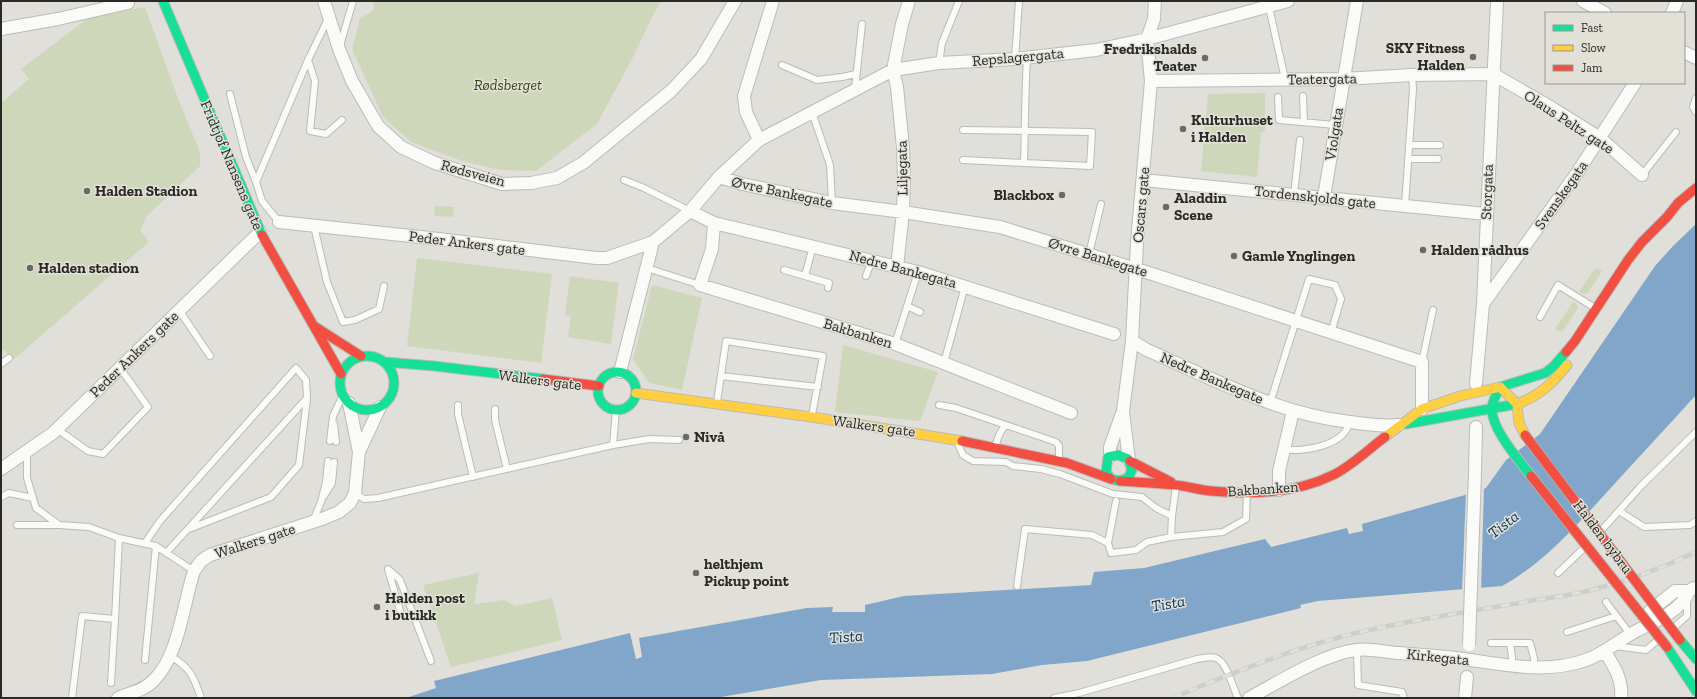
<svg xmlns="http://www.w3.org/2000/svg" width="1697" height="699" font-family="'Zilla Slab',serif">
<rect width="100%" height="100%" fill="#e0dfda"/>
<!-- green -->
<path fill="#cfd7bb" d="M374,1H661L654,13L632,59L597,124L536,171L501,170L465,162L411,142L383,117L352,49L360,18L373,11Z
M145,7L179,101L200,152V166L147,216L140,230L149,242L13,360L3,349L1,351V103L29,79L21,69L88,18Z
M1265,93V129L1264,132H1261L1257,177L1201,171L1208,94Z
M435,206L454,207L453,217L434,216Z
M417,258L552,274L541,363L407,346Z
M1595,268L1602,271L1588,293L1582,294L1579,292Z
M570,276L619,283L611,344L568,337L571,316L565,315Z
M652,285L702,298L682,390L649,383L633,359Z
M1573,302L1576,303L1578,308L1562,332L1555,329Z
M843,345L938,372L920,421L835,412Z
M479,573L474,604L504,600L516,606L552,598L562,640L451,667L423,585Z"/>
<!-- water -->
<path fill="#82a6c9" d="M1696,224V395C1667,427 1637,459 1608,491C1576,526 1544,563 1502,586L1318,601L1300,605L1301,608L1087,661L1042,665L992,674L821,680L715,698H406L436,688L434,681L630,633L636,659L642,657L639,638L807,608L833,607L832,612H865V605L904,596L1091,585L1094,572L1144,568L1265,539L1271,547L1347,528L1349,534L1363,531L1362,524L1465,495L1486,488L1506,460L1540,434L1655,266L1673,246Z"/>
<!-- pier -->
<path fill="#e0dfda" d="M1484,486L1481,591L1462,592L1466,493Z"/>
<g fill="none" stroke-linecap="round" stroke-linejoin="round">
<defs>
<path id="lane" d="M1269,7L1285,79
M340,46L353,1
M1015,59L1019,1
M308,60L315,81L310,131L326,134L342,120
M939,63L942,43L959,1
M782,65L817,80L842,77L856,74
M855,89L862,24
M230,94L246,157L256,182
M1303,96L1304,122
M1278,97L1279,120L1335,125
M1696,98L1693,107L1696,112
M812,112L830,165L832,203
M963,130L1092,132L1090,166L1024,163C1025,128 1025,92 1027,57
M1409,145H1440
M1408,159H1438
M963,160L1024,163
M1642,175L1676,132
M624,180L644,188L690,211
M1294,195L1300,140
M1405,206L1413,89L1412,75
M279,222L262,201L256,182L308,60L328,19
M314,226L327,282L343,322L355,320L379,309L384,286
M1089,254L1101,204
M647,268L700,285
M784,270L805,276L813,246
M805,276L829,283L828,288
M866,276L872,260
M907,306L920,312
M179,310L210,356
M1540,317L1558,285L1595,308
M895,344L918,272
M1422,362L1433,310
M944,363L965,286
M1,364L9,358
M721,376L818,387
M717,402L726,341L823,356L812,415
M1270,403L1309,279L1335,285L1341,299L1331,333
M458,405V414L473,477
M939,405L956,408L1056,442L1059,446V459
M495,409V420L507,469
M334,424L336,442
M57,429L88,451L103,454L148,407L120,368
M330,441L333,416L343,395
M957,442L963,455L973,461L1006,462L1013,466L1041,469L1060,474L1113,494L1142,497L1156,508L1172,516
M613,445L616,410
M995,447L999,435L1005,425
M1284,449C1303,453 1346,445 1349,422
M27,451V478L36,508L59,525L89,527L119,538
M355,493L364,499L378,498L613,445L649,439L679,440
M324,496L332,483L334,462
M1,497L9,493L33,498
M1619,511L1644,527L1690,525L1696,521
M313,521L321,502L326,482L328,461
M17,525H59
M189,529L271,497L299,465L307,399
M1600,532L1641,486L1696,432
M1171,537L1172,516L1176,487
M145,543L160,521L296,368L306,380L307,398L166,553
M1108,543L1116,501
M1558,573L1585,547
M1017,586L1025,529L1092,535L1108,543L1111,553L1136,550L1147,542L1171,537L1223,532L1246,519L1247,493
M1606,602L1630,634
M400,611L388,569L400,580L431,661
M1673,628L1687,616V599
M1567,632L1616,616
M1491,643H1530L1534,658V668
M1510,643L1512,657V667
M1614,646L1646,650L1658,640
M1357,650L1358,685L1402,692L1404,698
M170,656C190,667 194,677 201,698
M145,660L156,546
M111,683L115,619
M72,698L82,616L115,619L119,538L156,546L194,571
M1054,698L1079,693L1197,659C1203,658 1211,656 1216,658C1227,662 1233,688 1238,698"/>
<path id="street" d="M324,1L339,49L352,81L378,126L401,147L435,163L502,184L531,183L557,178L583,163L671,91L701,59L735,1
M1583,1L1605,13
M1672,13L1677,1
M1,29L58,19L128,3
M1684,52L1696,58
M1151,81L1343,79L1412,75L1493,74L1552,108L1600,138L1642,175
M759,140L746,112L744,96L773,1
M719,177L742,184L832,203L903,212L1000,227L1149,273L1422,362V409
M1143,180L1486,214
M1324,197L1357,1
M690,211L714,223L918,272L1114,334
M279,222L430,238L596,258H607L653,242L690,211L719,177L759,140L893,70L939,63L1015,59L1096,50L1147,39L1288,1
M714,223L712,249L700,285L895,344L1071,413
M897,267L903,212L904,178L903,147L897,87L893,70L902,24L909,1
M1483,304L1577,173L1635,83
M1132,341L1147,350C1213,379 1278,414 1350,422C1367,424 1382,427 1399,425
M620,372L653,242
M1476,384L1483,304L1497,1
M1123,412L1129,460
M359,452L380,407
M1110,456V447L1123,411L1132,341L1137,242L1151,81L1147,39L1154,19L1155,1
M1,469L53,433L260,232
M1475,473L1476,427
M1279,490V471L1293,411
M1650,611L1675,591H1689L1694,588
M1605,652C1614,666 1623,680 1621,698
M118,698C130,693 145,690 154,680C179,655 183,605 194,571L201,561L210,555L322,519L339,512L350,503L355,493L359,452L349,403
M1249,698C1279,682 1323,654 1356,650C1369,648 1384,652 1398,653C1420,655 1442,656 1464,659C1505,665 1546,674 1586,660C1606,653 1620,639 1638,630C1655,622 1683,609 1689,591
M1465,698L1467,677"/>
<path id="fast" d="M163,1L262,235
M340 383a27 27 0 1 1 54 0a27 27 0 1 1-54 0Z
M385,362L434,366L543,379
M598 391a19 19 0 1 1 38 0a19 19 0 1 1-38 0Z
M1406,424L1517,404
M1118,455L1128,459L1132,470L1128,478L1120,481L1111,479L1106,472L1108,457Z
M1531,476C1519,460 1490,428 1492,407C1493,400 1497,393 1500,387L1545,373L1553,367L1566,352
M1680,640L1696,659
M1667,647L1696,691"/>
<path id="slow" d="M636,393L812,417L962,441
M1525,435L1519,423L1517,404C1539,396 1553,383 1567,365
M1385,437L1422,409L1460,396L1500,387L1517,404"/>
<path id="jam" d="M262,235L341,374
M314,326L361,356
M1566,352L1575,341L1628,260L1642,242L1667,217L1678,203L1696,188
M543,379L599,386
M962,441L1067,463L1111,479
M1130,461L1171,482
M1120,481C1138,482 1157,483 1175,485C1187,486 1199,490 1211,491C1251,495 1297,493 1333,475C1350,467 1370,448 1385,437"/>
</defs>
<!-- lane casing -->
<use href="#lane" stroke="#bbbbb7" stroke-width="8"/>
<!-- street casing -->
<use href="#street" stroke="#bbbbb7" stroke-width="14"/>
<!-- fast casing -->
<use href="#fast" stroke="#bbbbb7" stroke-width="11"/>
<!-- slow casing -->
<use href="#slow" stroke="#bbbbb7" stroke-width="11"/>
<!-- jam casing -->
<use href="#jam" stroke="#bbbbb7" stroke-width="11"/>
<!-- lane -->
<use href="#lane" stroke="#fafaf9" stroke-width="6"/>
<!-- street -->
<use href="#street" stroke="#fafaf9" stroke-width="12"/>
<!-- fast -->
<use href="#fast" stroke="#16e098" stroke-width="9"/>
<!-- slow -->
<use href="#slow" stroke="#ffcf43" stroke-width="9"/>
<!-- jam -->
<use href="#jam" stroke="#f24e42" stroke-width="9"/>
<defs>
<path id="rail" d="M1173,698C1233,672 1301,645 1365,631C1418,619 1472,611 1525,602C1546,598 1567,596 1588,591C1625,582 1662,568 1696,552"/>
</defs>
<!-- rail casing -->
<use href="#rail" stroke="#cdcdcc" stroke-width="4.5"/>
<!-- rail -->
<use href="#rail" stroke="#e2e1d8" stroke-width="3" stroke-dasharray="9" stroke-linecap="butt"/>
<defs>
<path id="street-bridge" d="M1469,645L1475,473"/>
<path id="jam-bridge" d="M1525,435L1680,640
M1531,476L1667,647"/>
</defs>
<!-- street-bridge casing -->
<use href="#street-bridge" stroke="#bbbbb7" stroke-width="14" stroke-linecap="butt"/>
<!-- jam-bridge casing -->
<use href="#jam-bridge" stroke="#b5aca1" stroke-width="11" stroke-linecap="butt"/>
<!-- street-bridge -->
<use href="#street-bridge" stroke="#fafaf9" stroke-width="12"/>
<!-- jam-bridge -->
<use href="#jam-bridge" stroke="#f24e42" stroke-width="9"/>
</g>
<!-- markers -->
<g fill="#6a6965" stroke="#e2e1d8" stroke-width="1.5">
<circle cx="1473" cy="57" r="4"/>
<circle cx="1205" cy="58" r="4"/>
<circle cx="1183" cy="129" r="4"/>
<circle cx="87" cy="191" r="4"/>
<circle cx="1062" cy="195" r="4"/>
<circle cx="1166" cy="207" r="4"/>
<circle cx="1423" cy="250" r="4"/>
<circle cx="1234" cy="256" r="4"/>
<circle cx="30" cy="268" r="4"/>
<circle cx="686" cy="437" r="4"/>
<circle cx="696" cy="573" r="4"/>
<circle cx="377" cy="607" r="4"/>
</g>
<g text-anchor="middle" stroke-width="3" stroke-linejoin="round" paint-order="stroke">
<!-- poi labels -->
<g font-size="15" font-weight="bold" fill="#2a2926" stroke="#e2e1d8" text-anchor="start">
<text x="1465" y="53" text-anchor="end">SKY Fitness<tspan x="1465" dy="17">Halden</tspan></text>
<text x="1197" y="54" text-anchor="end">Fredrikshalds<tspan x="1197" dy="17">Teater</tspan></text>
<text x="1191" y="125">Kulturhuset<tspan x="1191" dy="17">i Halden</tspan></text>
<text x="95" y="196">Halden Stadion</text>
<text x="1054" y="200" text-anchor="end">Blackbox</text>
<text x="1174" y="203">Aladdin<tspan x="1174" dy="17">Scene</tspan></text>
<text x="1431" y="255">Halden rådhus</text>
<text x="1242" y="261">Gamle Ynglingen</text>
<text x="38" y="273">Halden stadion</text>
<text x="694" y="442">Nivå</text>
<text x="704" y="569">helthjem<tspan x="704" dy="17">Pickup point</tspan></text>
<text x="385" y="603">Halden post<tspan x="385" dy="17">i butikk</tspan></text>
</g>
<!-- street labels -->
<g font-size="15" fill="#2a2926" stroke="#e2e1d8">
<text transform="translate(1018 57) rotate(-5)" y="5">Repslagergata</text>
<text transform="translate(1322 79) rotate(-1)" y="5">Teatergata</text>
<text transform="translate(1569 122) rotate(33)" y="5">Olaus Peltz gate</text>
<text transform="translate(1334 134) rotate(-81)" y="5">Violgata</text>
<text transform="translate(232 165) rotate(67)" y="5">Fridtjof Nansens gate</text>
<text transform="translate(902 168) rotate(-91)" y="5">Liljegata</text>
<text transform="translate(473 173) rotate(15)" y="5">Rødsveien</text>
<text transform="translate(782 192) rotate(12)" y="5">Øvre Bankegate</text>
<text transform="translate(1487 192) rotate(-88)" y="5">Storgata</text>
<text transform="translate(1561 195) rotate(-55)" y="5">Svenskegata</text>
<text transform="translate(1315 197) rotate(6)" y="5">Tordenskjolds gate</text>
<text transform="translate(1141 205) rotate(-85)" y="5">Oscars gate</text>
<text transform="translate(467 243) rotate(7)" y="5">Peder Ankers gate</text>
<text transform="translate(1098 257) rotate(17)" y="5">Øvre Bankegate</text>
<text transform="translate(903 269) rotate(15)" y="5">Nedre Bankegata</text>
<text transform="translate(858 333) rotate(17)" y="5">Bakbanken</text>
<text transform="translate(134 354) rotate(-44)" y="5">Peder Ankers gate</text>
<text transform="translate(1212 378) rotate(23)" y="5">Nedre Bankegate</text>
<text transform="translate(540 380) rotate(7)" y="5">Walkers gate</text>
<text transform="translate(874 426) rotate(8)" y="5">Walkers gate</text>
<text transform="translate(1263 489) rotate(-4)" y="5">Bakbanken</text>
<text transform="translate(1603 537) rotate(53)" y="5">Halden bybru</text>
<text transform="translate(255 541) rotate(-18)" y="5">Walkers gate</text>
<text transform="translate(1438 657) rotate(6)" y="5">Kirkegata</text>
</g>
<!-- park labels -->
<g font-size="15" font-style="italic" fill="#394612" stroke="#e2e1d8">
<text x="508" y="90">Rødsberget</text>
</g>
<!-- water labels -->
<g font-size="16" font-style="italic" fill="#0a3255" stroke="#e2e1d8">
<text transform="translate(1503 524) rotate(-38)" y="6">Tista</text>
<text transform="translate(1168 603) rotate(-10)" y="6">Tista</text>
<text transform="translate(846 636) rotate(-4)" y="6">Tista</text>
</g>
</g>
<!-- border -->
<rect width="1697" height="699" fill="none" stroke="#2a2926" stroke-width="4"/>
<!-- legend -->
<rect x="1545" y="12" width="140" height="72" fill="#e2e1d8" stroke="#989791"/>
<rect x="1553" y="25" width="20" height="6" fill="#16e098" stroke="#989791"/>
<text x="1581" y="32" font-size="12" fill="#2a2926">Fast</text>
<rect x="1553" y="45" width="20" height="6" fill="#ffcf43" stroke="#989791"/>
<text x="1581" y="52" font-size="12" fill="#2a2926">Slow</text>
<rect x="1553" y="65" width="20" height="6" fill="#f24e42" stroke="#989791"/>
<text x="1581" y="72" font-size="12" fill="#2a2926">Jam</text>
</svg>
